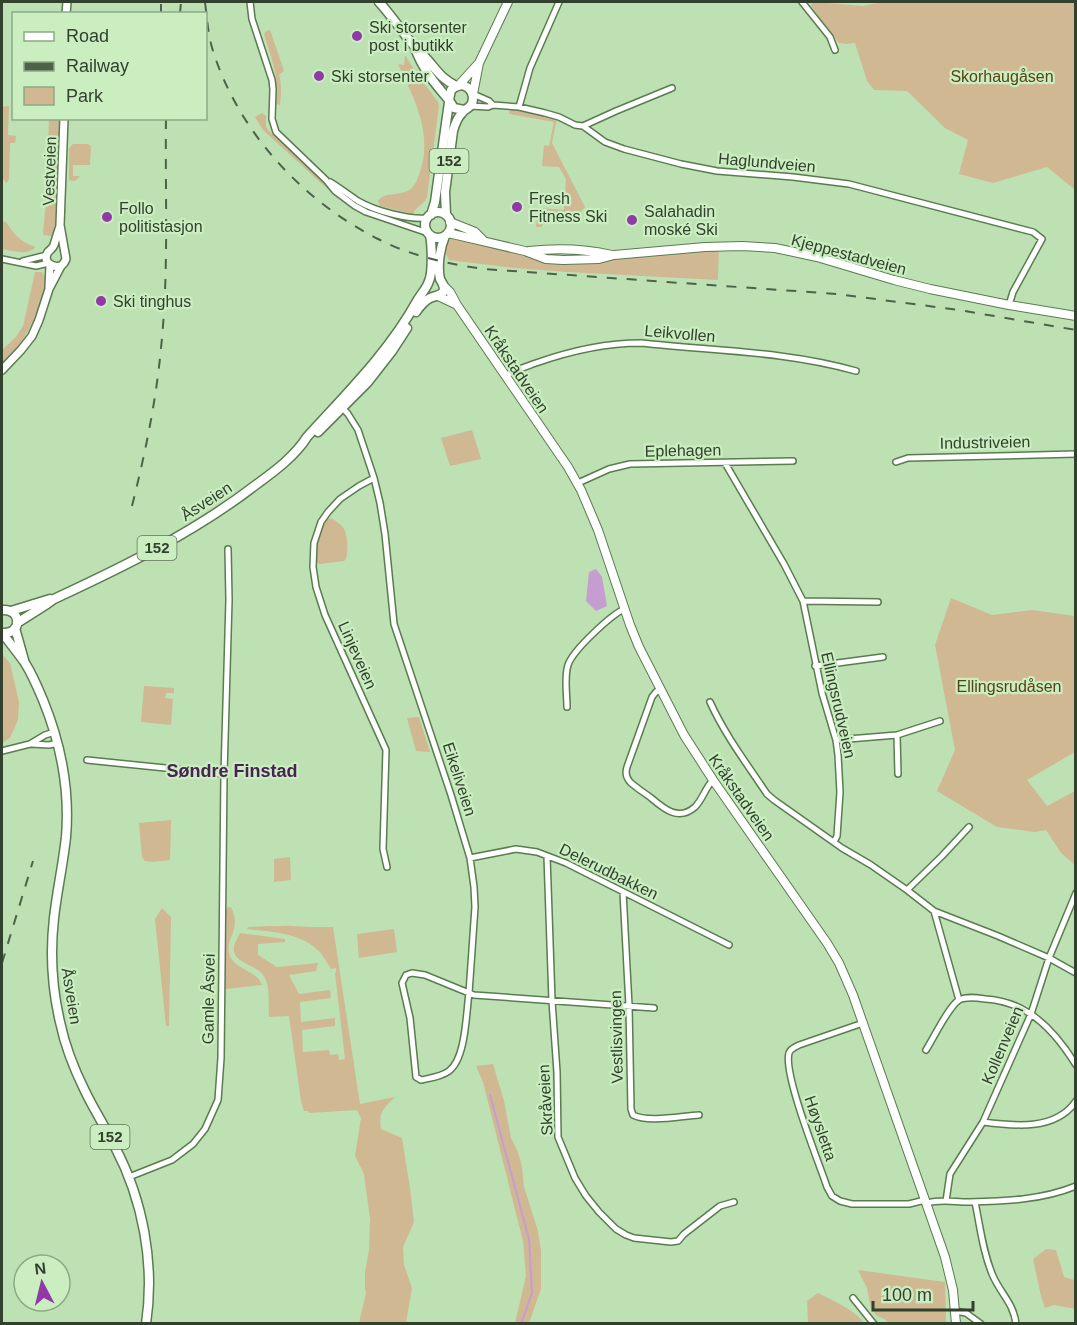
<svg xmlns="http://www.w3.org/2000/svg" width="1077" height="1325" font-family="Arial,sans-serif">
<rect width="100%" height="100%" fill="#bde1b3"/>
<!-- green -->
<path fill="#d0b893" d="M813,2L863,6L883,2H1075L1076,186L1074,189L1047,167L993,183L959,174L968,140L945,128L907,91L874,90L867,81L855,43L847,44L839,43L811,6Z
M270,30L284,71L279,75C282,85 281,95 280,105L276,104C279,77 272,59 264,34L266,31Z
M405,55L415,71L438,102L439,106L427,197C424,205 416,206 413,214H412L380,206L378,201C385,191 402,197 412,188C416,184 418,177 420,172C433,133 414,98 398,64L404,65Z
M9,106L8,135L16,136L15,143H10L9,180L6,183L2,177V107Z
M510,109L557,118L552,143L585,207L578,215L577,217L544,214L542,227H536L538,208L564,210L566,179L559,167L542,166L544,145L549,146L554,122L509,114Z
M262,113L266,116V126L268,130L351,206L333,194L263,130L255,117Z
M49,119H59L57,206L54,231L52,236L43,235V233L46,202Z
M73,144H87L91,146L90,165H73V176H80L75,181L69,180V149L70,147Z
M2,221L6,222C14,234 21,243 36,247C27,256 13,251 2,249Z
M455,234L563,260L719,246L718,280L568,272L514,268L449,260L446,254L444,255C445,245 448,241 455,234Z
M35,272H42L46,279C40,314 26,340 2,365V350L16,337L23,326Z
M472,430L481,459L450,466L441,438Z
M327,518L333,519C337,522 342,525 344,529C348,536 348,551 346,559L344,561L320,564L317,563L316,560L318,538Z
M951,598L992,615L1032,610L1075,616V752L1027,780L1047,806L1075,791V865L1061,853L1046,830L1035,832L997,827L937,791L955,750L935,645Z
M2,654L10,663L19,702L18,720L10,738L2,743Z
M144,686L174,688V693H166L165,698L173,699L171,725L141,722Z
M419,717L430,752L416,751L407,718Z
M171,820L170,860L152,862L145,861L142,857L139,823Z
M290,857L291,880L274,882V859Z
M228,907H231C242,929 226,937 229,953C233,970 256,969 262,985L225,989L226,909Z
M162,908L171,917L169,1026H166L155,919Z
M272,926C279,927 285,925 292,926C306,927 319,927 333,927L360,1104L395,1097C384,1108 378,1112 381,1129L402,1138L410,1188L414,1222L403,1247L404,1265L412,1288L406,1323H359L366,1293L365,1288V1272L369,1250L370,1219L364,1174L355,1156L361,1118L357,1110L309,1113L308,1111H304L301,1101L289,1016L269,1017C268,1004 271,985 263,975C256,964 231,964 234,946C235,942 238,937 240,933L285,939V942L258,944V955L277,967L318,963L316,971L289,975L299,994L330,990L331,998L300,1002L301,1022L335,1018V1026L302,1030L303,1052L329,1050L330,1055L338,1054L339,1060L345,1059L335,973L336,972V968L331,969C327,963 324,957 320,952C302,933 272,932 247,929L248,927Z
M394,929L397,952L359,958L357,934Z
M493,1064L504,1101L511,1138L518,1152L522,1167L524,1187L538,1231L541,1251V1289L529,1323H515L526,1276L523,1241L483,1082L476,1066Z
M1046,1249L1056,1250L1064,1277L1075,1280V1309L1054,1305L1045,1308L1041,1296L1033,1259Z
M858,1270L945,1282L946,1323H888L886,1320L876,1315L871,1308L867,1288Z
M818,1293C833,1301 854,1309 864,1323H808L807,1301Z"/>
<!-- water -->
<path fill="#c69dd1" d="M596,569L602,577L607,606L596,611L586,601L589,572Z"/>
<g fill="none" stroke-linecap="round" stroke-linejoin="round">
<!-- stream -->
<path stroke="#c69dd1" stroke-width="2" d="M490,1095L529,1239L532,1293L521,1324"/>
<defs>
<path id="minor" d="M250,2L252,19L272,80L273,89L272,119L276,132L326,180L335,191L355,206L366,212L428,233
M802,2L830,37L835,50
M473,94L489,101L493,105
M470,106L488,107L493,105L519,107L545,113L559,117L575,125L583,126L605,142L624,149L681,164L717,171L793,177L849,184L1033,232L1042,239L1013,292L1009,305
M519,107L530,68L559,2
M583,126L616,111L672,88
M330,182C340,188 349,195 358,201C375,211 409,220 428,218
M2,259L36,266L49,263
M23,261L47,255
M505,376C515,370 525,367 536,363C570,351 604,343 641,343C713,351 786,351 856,371
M341,406L348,414L358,430L374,478L380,503L385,534L394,624L451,795L470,858L474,887L475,907L469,993L474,995L654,1008
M896,462L908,458L1076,454
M725,463L784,564L803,601L822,693L836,740L838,755L840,792L837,836L834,842
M374,478L359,486L340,499L328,512L321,522L314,543L313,567L316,587L325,615L386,750L383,849L387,867
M578,483L609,469L630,464L793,461
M803,601L878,602
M815,666L883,657
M661,689L656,692L652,697L627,767C625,773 626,778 631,783C637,788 644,793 650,797C663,808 678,822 695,807C703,799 705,788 713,780
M710,702C725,735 747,764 767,794L774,800L842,848L871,865L907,890L934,911L998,936L1049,958L1076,973
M567,707C567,694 564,677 568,665C573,650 610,616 624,609
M897,735L898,774
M836,740L897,735L940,721
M31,744L49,745L58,743
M2,751L30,744L45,735L55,732
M87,760L224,774
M547,856L552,1001L557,1072L558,1137L575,1178L586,1196L599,1212L616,1229L626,1235L634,1238L671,1242L678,1241L684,1234L720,1206L734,1202
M470,858L516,849L537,852L566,863L729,945
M907,890L942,856L969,827
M623,892L629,1006L631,1109L633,1115C648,1123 681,1116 699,1115
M934,911L959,1000
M412,973L425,975L469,993C466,1014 466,1058 449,1071C441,1077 430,1078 421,1080L416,1077L410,1018L402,983L406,975Z
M863,1023L799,1045C795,1047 790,1049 789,1053C783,1074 819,1163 827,1187L832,1196L840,1201L852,1204H909L925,1200
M926,1050C933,1039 949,1006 959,1000C967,996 978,998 986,999C998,1000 1011,1003 1022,1009C1044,1020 1063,1044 1076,1065
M983,1122C1014,1126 1056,1131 1076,1101
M129,1177L172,1160L193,1144L205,1129L218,1100L221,1058L224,774L229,600L228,549
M946,1201L950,1174L983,1122L1031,1014L1049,958L1076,893
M975,1202C980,1226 983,1253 993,1276C1001,1294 1014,1304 1016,1324
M927,1203C941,1199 954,1202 969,1202C1005,1201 1042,1200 1076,1186
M853,1298L874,1324
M955,1311L966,1313L981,1324"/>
<path id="tertiary" d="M66,14L67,2
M60,226C58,232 56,238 54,245C53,248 50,250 48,252C42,262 52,268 61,266
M49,287L50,265
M2,370L21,350L32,336L39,320L49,289L61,266L64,263L66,259L60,225L64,118"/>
<path id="secondary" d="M458,86L478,64
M473,94L479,63L508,2
M450,222L475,232L484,241
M448,233L525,251L546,259L563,260L599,259L614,255L705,247L742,246L775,248L817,257L894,280L930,289L1009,305L1076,316
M529,251C556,248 586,249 612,255
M444,286L450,292L457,305L568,467L581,490L598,530L630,625L639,647L684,735L713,780L827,943L839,963L853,995L945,1257L953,1290L956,1324
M438,296L457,305"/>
<path id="primary" d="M379,2C392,16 402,32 415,47C418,50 422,53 425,57C437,70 440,78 456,86
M415,48C422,68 435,84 449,100
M425 225a13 13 0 1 1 26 0a13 13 0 1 1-26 0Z
M431,215L435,202L449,102
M446,215L445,192L453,131C455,124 457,118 462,113C464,110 467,109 469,107C476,101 473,89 465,86C459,84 455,87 451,90L449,100L454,108L464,110
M416,312C420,306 424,301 430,298C434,296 440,296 443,292C446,287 442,283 440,279C437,265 440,248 445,236
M318,432L367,383L392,351L407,328
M2,610C22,608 23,635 2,633
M11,611L50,599
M17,623L47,604L54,599C125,566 195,532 257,484C275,471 295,456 307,437C346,394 389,352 417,301C421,294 427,288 429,281C433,272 432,245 430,235
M15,628L24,660
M3,634C10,643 18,653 25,663C32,674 38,688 43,700C61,744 70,789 66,837C63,865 57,891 54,918C50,953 52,988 60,1022C65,1046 74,1069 85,1091C94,1110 106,1128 115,1147C143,1200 155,1264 146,1324"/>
</defs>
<!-- minor casing -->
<use href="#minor" stroke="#5b7b51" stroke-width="8"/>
<!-- tertiary casing -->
<use href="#tertiary" stroke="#5b7b51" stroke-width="10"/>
<!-- secondary casing -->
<use href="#secondary" stroke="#5b7b51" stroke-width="10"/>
<!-- primary casing -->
<use href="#primary" stroke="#5b7b51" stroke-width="11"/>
<!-- minor -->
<use href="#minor" stroke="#fff" stroke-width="5"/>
<!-- tertiary -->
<use href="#tertiary" stroke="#fff" stroke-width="7"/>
<!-- secondary -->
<use href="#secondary" stroke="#fff" stroke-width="8"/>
<!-- primary -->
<use href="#primary" stroke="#fff" stroke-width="8"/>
<!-- rail -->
<path stroke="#4e6149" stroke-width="2" stroke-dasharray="10 10" stroke-linecap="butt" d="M205,2C207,18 208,35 213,51C239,133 303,201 378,239C411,256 448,264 484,269L837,294L959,310L1076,330
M161,14V2
M180,14L181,2
M132,506C145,454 156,402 161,348C169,272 165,195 166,118
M2,963L33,861"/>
</g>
<!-- markers -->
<g fill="#913aa7" stroke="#caeec0" stroke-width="2">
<circle cx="357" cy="36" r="6"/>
<circle cx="319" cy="76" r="6"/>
<circle cx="517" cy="207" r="6"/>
<circle cx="107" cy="217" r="6"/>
<circle cx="632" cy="220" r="6"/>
<circle cx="101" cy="301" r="6"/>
</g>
<g text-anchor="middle" stroke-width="4.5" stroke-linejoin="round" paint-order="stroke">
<!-- shield labels -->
<g fill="#caeec0" stroke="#60755a" stroke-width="1.5">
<rect x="429.5" y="149" width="39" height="24" rx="4.5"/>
<rect x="137.5" y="536" width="39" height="24" rx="4.5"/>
<rect x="90.5" y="1125" width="39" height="24" rx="4.5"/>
</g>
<g font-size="15" font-weight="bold" fill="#32412e">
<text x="449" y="166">152</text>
<text x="157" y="553">152</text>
<text x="110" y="1142">152</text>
</g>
<!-- poi labels -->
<g font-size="16" fill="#32412e" stroke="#caeec0" text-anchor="start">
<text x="369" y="33">Ski storsenter<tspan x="369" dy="18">post i butikk</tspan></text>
<text x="331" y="82">Ski storsenter</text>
<text x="529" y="204">Fresh<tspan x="529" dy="18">Fitness Ski</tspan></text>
<text x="119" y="214">Follo<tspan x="119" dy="18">politistasjon</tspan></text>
<text x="644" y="217">Salahadin<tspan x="644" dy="18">moské Ski</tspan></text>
<text x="113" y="307">Ski tinghus</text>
</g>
<!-- park labels -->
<g font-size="16" fill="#5b4215" stroke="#caeec0">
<text x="1002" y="82">Skorhaugåsen</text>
<text x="1009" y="692">Ellingsrudåsen</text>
</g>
<!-- street labels -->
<g font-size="16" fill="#32412e" stroke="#caeec0">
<text transform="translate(767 162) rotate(5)" y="6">Haglundveien</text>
<text transform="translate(49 171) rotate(-88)" y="6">Vestveien</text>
<text transform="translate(849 254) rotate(15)" y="6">Kjeppestadveien</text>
<text transform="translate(680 333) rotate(5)" y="6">Leikvollen</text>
<text transform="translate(517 369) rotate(56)" y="6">Kråkstadveien</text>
<text transform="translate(985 442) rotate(-1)" y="6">Industriveien</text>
<text transform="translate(683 450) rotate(-1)" y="6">Eplehagen</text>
<text transform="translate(206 501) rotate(-33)" y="6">Åsveien</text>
<text transform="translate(358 655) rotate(66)" y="6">Linjeveien</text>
<text transform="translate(839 705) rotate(77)" y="6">Ellingsrudveien</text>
<text transform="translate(460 779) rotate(72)" y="6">Eikeliveien</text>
<text transform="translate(742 797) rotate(55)" y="6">Kråkstadveien</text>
<text transform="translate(609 871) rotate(26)" y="6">Delerudbakken</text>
<text transform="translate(72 996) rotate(81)" y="6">Åsveien</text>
<text transform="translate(208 999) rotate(-89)" y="6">Gamle Åsvei</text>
<text transform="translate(616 1037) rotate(-91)" y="6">Vestlisvingen</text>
<text transform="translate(1002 1045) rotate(-67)" y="6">Kollenveien</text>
<text transform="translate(545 1100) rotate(-93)" y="6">Skråveien</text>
<text transform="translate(821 1128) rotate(71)" y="6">Høysletta</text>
</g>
<!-- neighbourhood labels -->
<g font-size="18" font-weight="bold" fill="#4a2155" stroke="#caeec0">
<text x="232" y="777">Søndre Finstad</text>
</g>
</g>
<!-- border -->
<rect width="1077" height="1325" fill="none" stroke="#32412e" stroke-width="6"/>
<!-- legend -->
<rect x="12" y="12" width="195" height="108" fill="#caeec0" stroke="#8da986" stroke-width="1.5"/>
<rect x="24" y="32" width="30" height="9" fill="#ffffff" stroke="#8da986" stroke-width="1.5"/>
<text x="66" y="42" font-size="18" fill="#32412e">Road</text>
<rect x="24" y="62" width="30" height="9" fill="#4e6149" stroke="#8da986" stroke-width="1.5"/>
<text x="66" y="72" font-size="18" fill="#32412e">Railway</text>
<rect x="24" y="87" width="30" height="18" fill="#d0b893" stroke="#8da986" stroke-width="1.5"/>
<text x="66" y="102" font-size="18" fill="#32412e">Park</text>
<!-- north arrow -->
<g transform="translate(42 1283) rotate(353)"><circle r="28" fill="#caeec0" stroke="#8da986" stroke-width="1.5"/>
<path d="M0-4.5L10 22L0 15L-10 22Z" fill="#913aa7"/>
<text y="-9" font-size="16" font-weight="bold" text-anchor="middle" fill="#32412e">N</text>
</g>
<!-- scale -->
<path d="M873 1301v9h100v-9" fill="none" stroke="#32412e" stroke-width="3"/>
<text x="882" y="1301" font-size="18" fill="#32412e" stroke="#caeec0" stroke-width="4.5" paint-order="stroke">100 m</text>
</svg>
